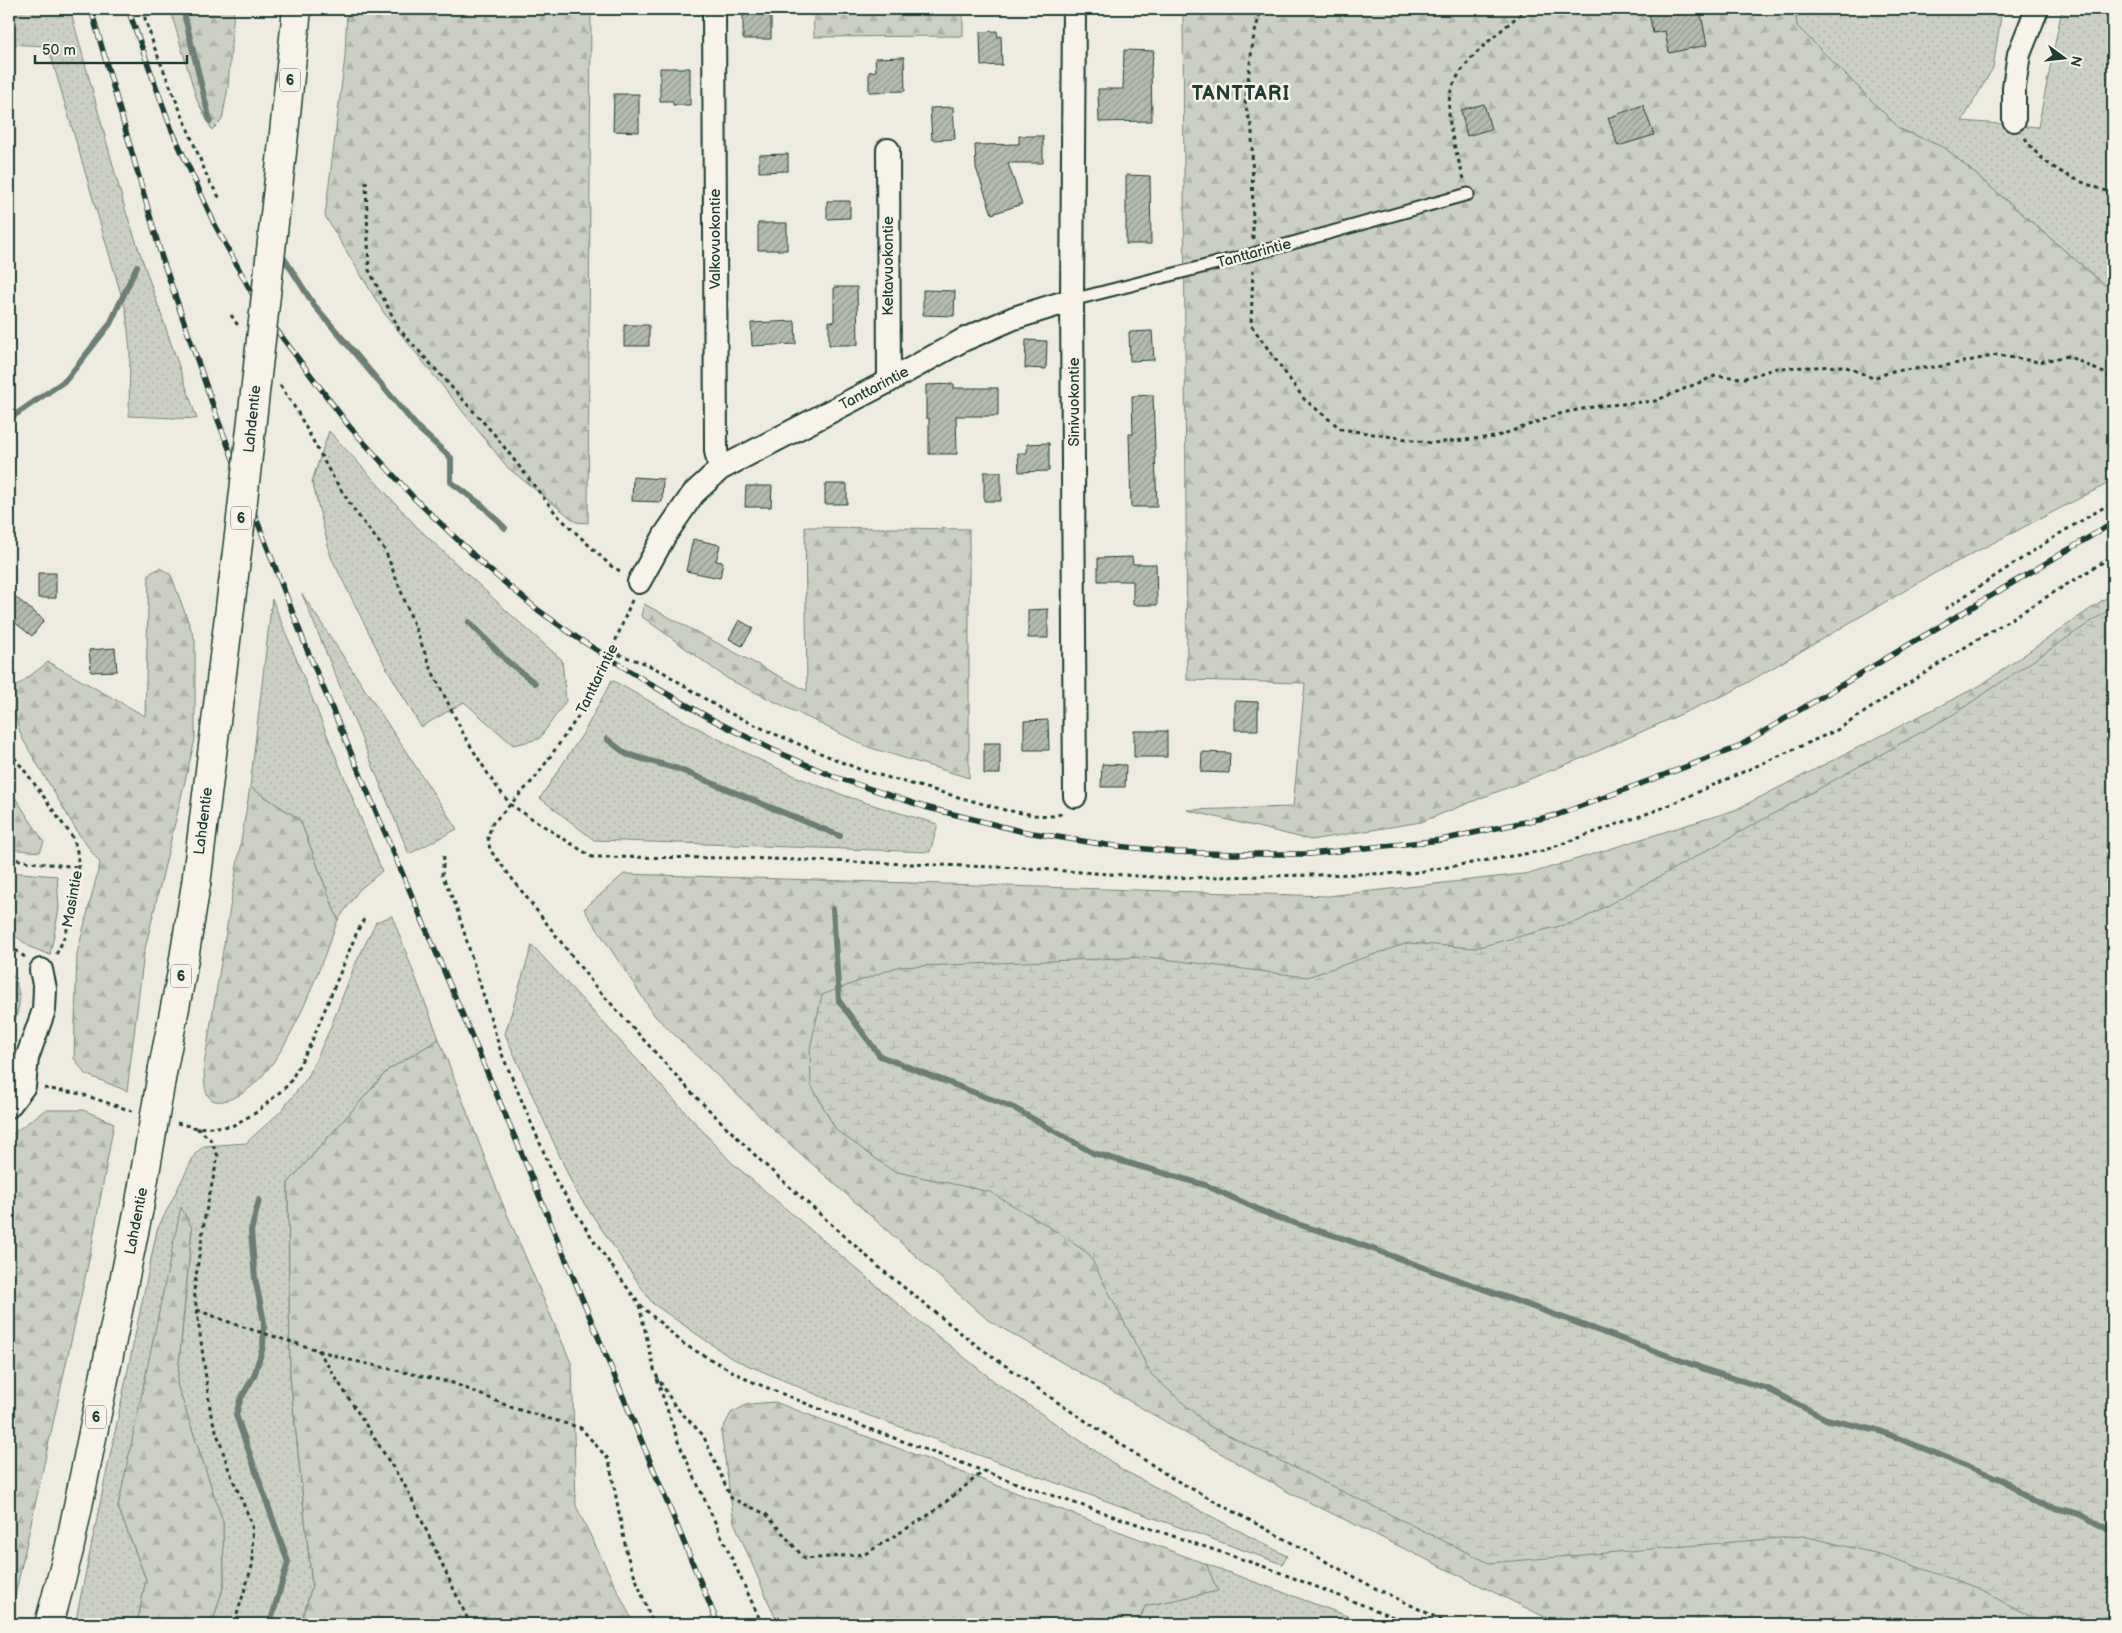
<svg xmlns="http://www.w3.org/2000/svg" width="2122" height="1633" font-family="'Balsamiq Sans',sans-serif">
<defs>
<pattern id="grass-dots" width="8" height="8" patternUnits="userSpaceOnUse" patternTransform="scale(1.25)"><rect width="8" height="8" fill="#cccfc4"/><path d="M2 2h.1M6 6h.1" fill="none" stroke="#afb3a9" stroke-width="1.8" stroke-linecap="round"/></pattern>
<pattern id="forest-firs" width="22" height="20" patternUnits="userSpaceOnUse" patternTransform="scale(1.25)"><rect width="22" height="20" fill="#cccfc4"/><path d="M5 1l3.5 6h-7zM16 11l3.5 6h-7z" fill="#afb3a9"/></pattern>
<pattern id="wetland-marsh" width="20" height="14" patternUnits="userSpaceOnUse" patternTransform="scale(1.25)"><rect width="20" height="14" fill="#cccfc4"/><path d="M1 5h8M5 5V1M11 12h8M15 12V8" fill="none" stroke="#afb3a9"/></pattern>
<pattern id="building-hatch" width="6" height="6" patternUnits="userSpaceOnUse" patternTransform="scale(1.25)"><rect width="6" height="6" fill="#b5bbb0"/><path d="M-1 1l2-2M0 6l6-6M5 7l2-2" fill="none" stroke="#939990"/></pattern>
</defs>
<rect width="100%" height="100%" fill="#eeece1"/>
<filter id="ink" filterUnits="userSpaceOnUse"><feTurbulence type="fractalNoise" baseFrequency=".02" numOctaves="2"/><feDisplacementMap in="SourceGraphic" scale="10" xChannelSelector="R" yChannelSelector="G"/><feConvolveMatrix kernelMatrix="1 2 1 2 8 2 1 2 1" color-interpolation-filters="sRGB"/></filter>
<g filter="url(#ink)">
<!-- grass -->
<path fill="url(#grass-dots)" stroke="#76867c" d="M9,9H70L125,209L197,419L129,416L130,351L126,311L48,46L9,44Z
M1795,9H2002L1993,68L1962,121L2038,127L2062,9H2113V292L1945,148L1900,129L1797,26Z
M329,431L417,527L510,614L562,660L566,701L539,739L513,745L464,702L421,727L385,665L331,557L312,481Z
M302,594L457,829L409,854Z
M272,599L382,871L359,890L338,920L300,820L250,787Z
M612,680C686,722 762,766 843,795C874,806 907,815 938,824L930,852L594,840L540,798L584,732Z
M392,916L439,1039L388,1070L288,1183L290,1376L312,1586L301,1624H212L224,1584L223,1522L177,1384L192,1228L118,1507L146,1579L137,1624H75L157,1230L195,1154L204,1146L246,1143L281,1111L308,1077L330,1029L354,967L376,922Z
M532,945L732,1163L905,1310L995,1382L1123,1470L1287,1556L1282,1564L853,1410L731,1358L652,1303L575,1190L505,1034Z
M1206,1564L1369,1624H1138L1145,1606L1217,1591Z"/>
<!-- forest -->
<path fill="url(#forest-firs)" stroke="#76867c" d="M170,9H234L228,87L222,120L212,130L197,100Z
M347,9H591L588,523L576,522L508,468L384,313L325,216L345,57Z
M813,9H963V36L814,37Z
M1183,9H1795L1797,26L1900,129L1945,148L2113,292V481L1935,573L1733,691L1585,757L1421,822L1311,840L1187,810L1293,807L1305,683L1187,680Z
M805,527L969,529V778L868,747L728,679L641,616L644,604L807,691Z
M160,568L171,575L195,640V739L144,953L127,1091L85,1074L74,1058L77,954L100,863L78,833L22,738L9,697V692L48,662L145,716L149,574Z
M2113,593V1624H1559L1290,1493L988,1320L774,1130L655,1016L584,909L624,874L1328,896L1532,873L1735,810L1981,685Z
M250,787L300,820L338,920C318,969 282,1090 223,1101C201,1105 205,1079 204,1065Z
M9,788L44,842L40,852L9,849Z
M9,872L57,876L59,909L50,955L30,947L9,931Z
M9,968C26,998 19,1008 9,1039Z
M439,1039L501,1200L572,1365L576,1506L634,1624H301L312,1586L290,1376L288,1183L388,1070Z
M45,1110H83L114,1123L90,1255L9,1623V1138L15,1132Z
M181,1207L192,1228L177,1384L223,1522L224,1584L212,1624H137L146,1579L118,1507Z
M775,1402L1206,1564L1218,1591L1145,1606L1138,1624H778L734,1522L721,1432L731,1413L748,1404Z"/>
<!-- wetland -->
<path fill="url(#wetland-marsh)" stroke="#76867c" d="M2113,607V1624H2045L1975,1587L1883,1555L1803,1536L1489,1563L1209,1426L1151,1374L1089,1254L1048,1226L990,1192L893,1171L836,1130L811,1085L810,1049L822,995L897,967L1148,957L1307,977L1408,943L1475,948L1579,921L1954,714Z"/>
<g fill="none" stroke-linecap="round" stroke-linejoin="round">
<!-- stream -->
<path stroke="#6c7e74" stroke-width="6" d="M183,9L210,121
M284,258L314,305L418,428L451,458V482L483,506L505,528
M9,419L66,380L110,324L137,266
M469,622L508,662L535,683
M607,739L626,754L678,769L840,836
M833,909L839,1001L880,1056L1014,1108L1093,1153L1205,1185L1275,1217L1345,1239L1710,1371L1768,1389L1826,1419L1880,1431L2005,1481L2033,1502L2079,1514L2113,1532
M259,1200L251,1231L255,1278L264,1322L263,1347L254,1376L240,1400L236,1415L288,1562L270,1624"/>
</g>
<!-- building -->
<path fill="url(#building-hatch)" stroke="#1f3d34" d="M743,9H771V39H743Z
M1648,9H1700L1707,45L1669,53L1665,31L1653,33Z
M997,31L998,37L1001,36L1002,65L981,66L980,32Z
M1124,50L1154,51L1151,67L1152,121L1099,122L1098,89H1123Z
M904,57L905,91L869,92V72L876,71L875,58Z
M660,68H690V105H673V101H660Z
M614,94H639V132L613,131Z
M1484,104L1491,129L1467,136L1461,110Z
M1643,105L1654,135L1618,146L1608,118Z
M953,107L955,139L932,140L930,108Z
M1019,136H1043V163H1008L1022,204L992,214L976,168L975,145L1019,144Z
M788,154V171L759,172V155Z
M1126,175L1150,176L1151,244H1126Z
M827,201H850V218L827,219Z
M758,223H787V250H758Z
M834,287H857L858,345H829V321L834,322Z
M923,290L955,291L954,316L923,315Z
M795,321L796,344L752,346L751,323Z
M624,325H649V346H624Z
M1152,331L1154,360L1130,361L1129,332Z
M1026,340L1047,341L1046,369L1025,368Z
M954,384V388H998V416H956L957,454H929V418H926V385Z
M1153,395L1157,507H1131L1129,434H1133L1132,396Z
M1049,443V471L1019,472L1018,453H1027V444Z
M984,472H1001V501H984Z
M633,477L663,479L662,502L632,501Z
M825,484H847V504H825Z
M746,486H772L771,507H745Z
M693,539L720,545L716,561L723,562L720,578L686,571Z
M1132,557L1133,564H1156L1157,605H1133V581H1098V558Z
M38,573H56V598H38Z
M9,592L44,620L32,636L9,618Z
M1048,609V638H1028V610Z
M739,620L753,628L742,646L729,639Z
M115,648L117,671L91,672L89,650Z
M1235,701L1258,702V730H1235Z
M1048,720L1049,750H1024V721Z
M1134,731H1167V757H1134Z
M984,743H1000V774H984Z
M1202,752L1230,753L1229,773L1201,772Z
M1102,764L1126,765L1125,787H1101Z"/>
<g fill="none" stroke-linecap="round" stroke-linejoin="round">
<defs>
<path id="lane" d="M1072,300L1253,254L1468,194"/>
<path id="street" d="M714,9L716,451L720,469
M1074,9L1072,300L1075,796
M2014,120V87L2019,54L2037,9
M888,150L889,381
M639,582L665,535L693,494L720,469L889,381L963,340L1014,318L1072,300
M9,1106L24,1086L27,1058L44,1010L45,989L41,970"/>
<path id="highway" d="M282,152L297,9
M163,1068L181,977L196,884
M49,1624L69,1550L139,1208"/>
</defs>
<!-- lane casing -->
<use href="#lane" stroke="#1f3d34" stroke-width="15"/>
<!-- street casing -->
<use href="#street" stroke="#1f3d34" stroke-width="26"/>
<!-- highway casing -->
<use href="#highway" stroke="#1f3d34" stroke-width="31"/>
<!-- path -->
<path stroke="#1f3d34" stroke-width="3" stroke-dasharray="4 4" stroke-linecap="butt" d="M142,9L155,49L209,181L221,200
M2025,138C2045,170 2079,182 2113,193
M1464,179C1457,155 1445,120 1450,95C1457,62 1502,31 1526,9
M366,181L369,270L399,329L494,434L557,515L611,566L622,572
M1253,239L1252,129L1245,104L1253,40L1261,9
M1253,270L1251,325L1304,399L1341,429L1432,443L1495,437L1562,413L1598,406L1655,401L1715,376L1745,378L1777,368L1844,366L1873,378L1893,371L1944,366L1997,355L2039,362L2068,356L2108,375L2113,392
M231,315L239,327
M280,385L297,411L331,474L354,510L385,550L432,671L465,737L493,782L511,805L592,857L742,858L1023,868L1167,878L1412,873L1542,851L1660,809L1837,730L1954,654L2113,556
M632,600L609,657L584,708L536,777L492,824L488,837L490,850L595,986L691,1092L763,1163L881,1269L976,1345L1063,1406L1172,1478L1373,1587L1450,1624
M1945,609L2059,534L2113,502
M611,652L644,663L663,672L721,709L770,732L861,770L1005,810L1034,815L1053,816L1064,813
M9,751C27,773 43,795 59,819C64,826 71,833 74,841C86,870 71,930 55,956
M444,856L442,875L456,906L501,1052L556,1181L596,1244L639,1304L685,1345L748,1380L867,1428L1027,1487L1268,1568L1411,1624
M9,858L30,862L78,867
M9,945L26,958
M44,1088L81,1094L132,1111
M177,1123L197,1128L232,1126L257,1112L289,1084L311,1043L357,932L364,919
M197,1128L210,1139L218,1156L205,1216L194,1290L211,1415L229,1470L252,1524L253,1563L234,1624
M639,1305L655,1373L675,1406L703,1435L731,1498L766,1514L805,1559L865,1554L932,1513L984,1471
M197,1310L237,1325L350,1360L453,1383L513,1408L581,1428L609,1460L627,1555L653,1624
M318,1350L408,1491L470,1624
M657,1379L679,1444L762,1624"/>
<!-- lane -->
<use href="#lane" stroke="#f7f3e8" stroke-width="11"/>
<!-- street -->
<use href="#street" stroke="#f7f3e8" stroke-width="22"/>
<!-- highway -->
<use href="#highway" stroke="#f7f3e8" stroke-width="28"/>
<defs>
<path id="rail" d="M91,9L162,258L218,420L308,652L516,1140L718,1624
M128,9L171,128L214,223L260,308L349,426L414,498L486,567L538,610L576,637L655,687L715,721L773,750L835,777L925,807L1020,831L1107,845L1176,852L1234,854H1310L1441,840L1557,815L1736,748L2113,523"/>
</defs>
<!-- rail casing -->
<use href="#rail" stroke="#1f3d34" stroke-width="5.5"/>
<!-- rail -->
<use href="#rail" stroke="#f7f3e8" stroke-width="4" stroke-dasharray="11" stroke-linecap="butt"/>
<defs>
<path id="highway-bridge" d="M196,884L240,527L282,152
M139,1208L163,1068"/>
</defs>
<!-- highway-bridge casing -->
<use href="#highway-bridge" stroke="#1f3d34" stroke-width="31" stroke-linecap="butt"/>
<!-- highway-bridge -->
<use href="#highway-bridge" stroke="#f7f3e8" stroke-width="28"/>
</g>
</g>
<g text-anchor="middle" stroke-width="5" stroke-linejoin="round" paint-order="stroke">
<!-- shield labels -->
<g fill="#f7f3e8" stroke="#60746a" stroke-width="1">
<rect x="280" y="68.5" width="20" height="23" rx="4"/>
<rect x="231" y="506.5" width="20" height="23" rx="4"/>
<rect x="171" y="964.5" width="20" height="23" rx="4"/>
<rect x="86" y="1405.5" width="20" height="23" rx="4"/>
</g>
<g font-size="14" font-weight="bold" fill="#1f3d34">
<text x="290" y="85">6</text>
<text x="241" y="523">6</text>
<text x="181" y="981">6</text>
<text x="96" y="1422">6</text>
</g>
<!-- street labels -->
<g font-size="15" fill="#1f3d34" stroke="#f7f3e8">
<text transform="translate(715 239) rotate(-90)" y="5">Valkovuokontie</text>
<text transform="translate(1254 253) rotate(-15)" y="5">Tanttarintie</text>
<text transform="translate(888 266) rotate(-90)" y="5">Keltavuokontie</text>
<text transform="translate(874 388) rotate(-28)" y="5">Tanttarintie</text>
<text transform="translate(1074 402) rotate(-90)" y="5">Sinivuokontie</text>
<text transform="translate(252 419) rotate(-84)" y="5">Lahdentie</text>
<text transform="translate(597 679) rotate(-64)" y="5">Tanttarintie</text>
<text transform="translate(203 821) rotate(-83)" y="5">Lahdentie</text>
<text transform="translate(72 899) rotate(-80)" y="5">Masintie</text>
<text transform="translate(136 1221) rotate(-79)" y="5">Lahdentie</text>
</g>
<!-- district labels -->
<g font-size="20" font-weight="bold" letter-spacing="1" fill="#1f3d34" stroke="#f7f3e8">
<text x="1241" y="100">TANTTARI</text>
</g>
</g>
<!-- margin -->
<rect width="2122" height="1633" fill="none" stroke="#f7f3e8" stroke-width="30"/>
<rect x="15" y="15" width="2092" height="1603" fill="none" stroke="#1f3d34" stroke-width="2" filter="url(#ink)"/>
<!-- north arrow -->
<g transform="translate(2064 58) rotate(105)" stroke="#f7f3e8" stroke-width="4" paint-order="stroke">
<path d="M0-4L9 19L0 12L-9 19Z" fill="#1f3d34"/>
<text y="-8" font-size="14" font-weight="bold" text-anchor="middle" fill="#1f3d34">N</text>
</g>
<!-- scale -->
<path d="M35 55v8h152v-8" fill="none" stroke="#1f3d34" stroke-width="2.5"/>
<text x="42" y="55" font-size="15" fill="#1f3d34" stroke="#f7f3e8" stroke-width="4" paint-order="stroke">50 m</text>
</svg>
